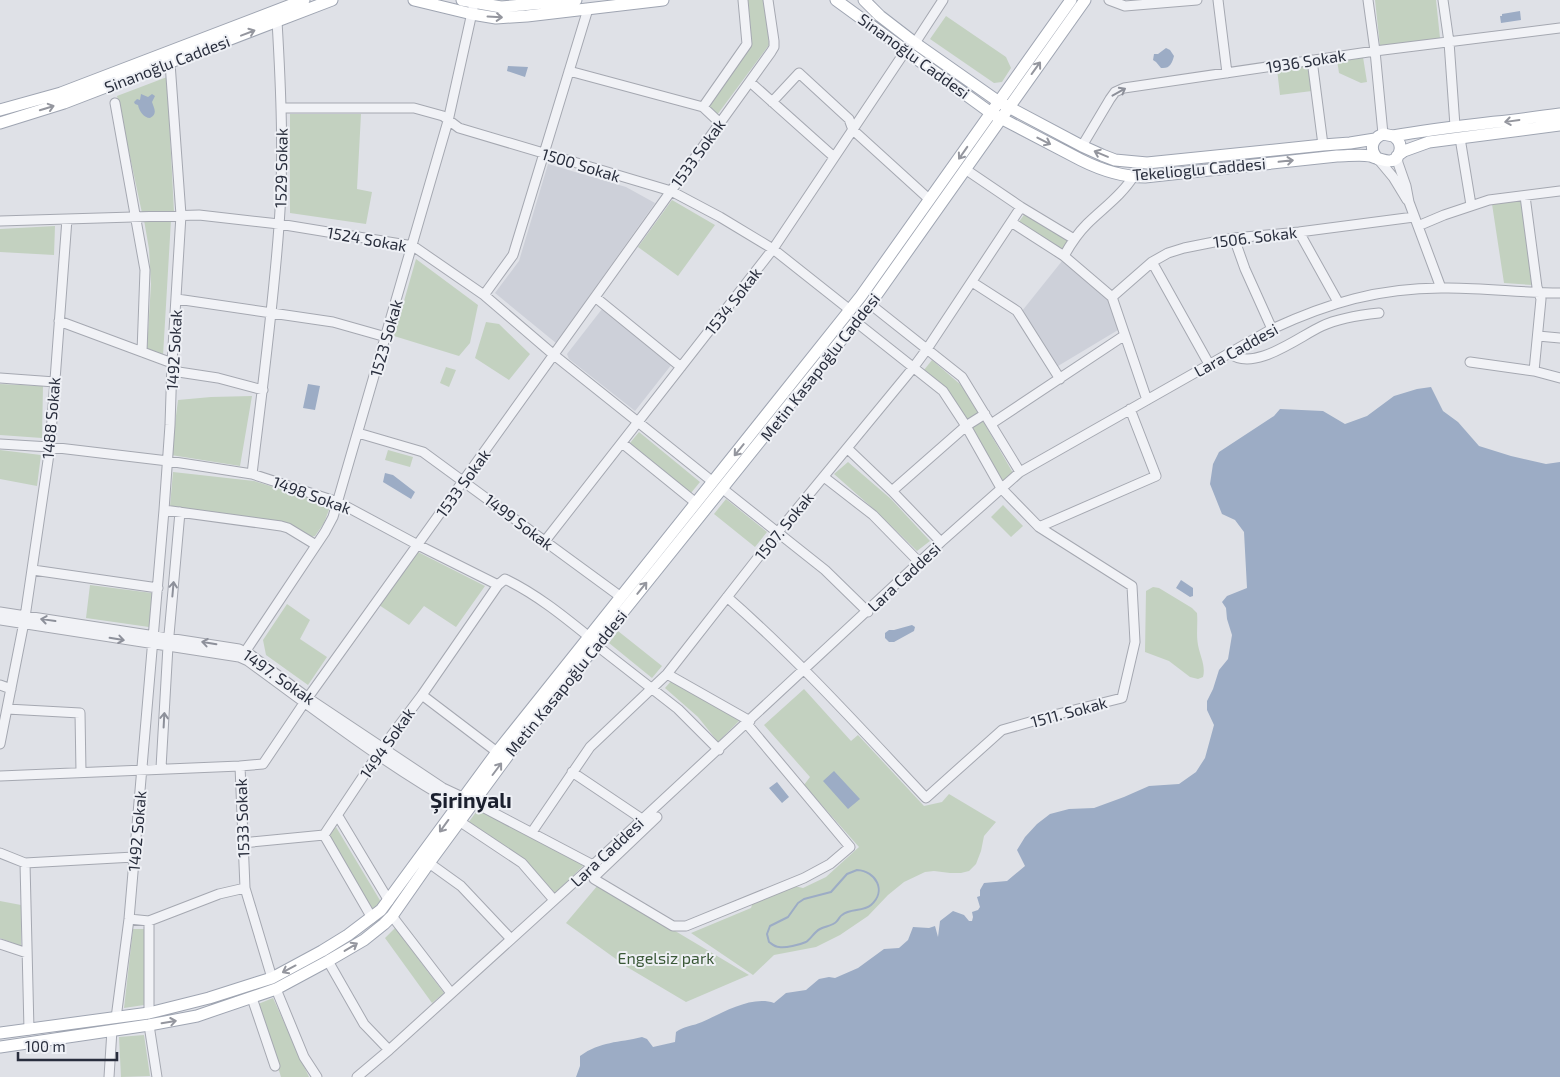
<svg xmlns="http://www.w3.org/2000/svg" width="1560" height="1077" font-family="'Exo 2',sans-serif">
<rect width="100%" height="100%" fill="#dfe1e7"/>
<!-- built -->
<path fill="#cdd0d9" d="M548,164L626,187L655,203L556,343L495,293L519,261Z
M1062,261L1109,298L1118,330L1058,366L1022,311Z
M602,309L672,364L635,411L569,359L567,354Z"/>
<!-- green -->
<path fill="#c3d1c0" d="M748,0H765L769,45L717,115L707,107L752,45Z
M1375,0H1436L1440,38L1380,46Z
M946,16L1006,57L1011,68L1002,82L994,83L930,39Z
M1363,57L1367,82L1361,83L1339,73L1337,60Z
M1309,64L1312,91L1280,95L1277,69Z
M167,77L174,212L142,213L117,96Z
M290,114H361L357,189L372,192L366,224L290,213Z
M672,200L715,225L678,276L638,247Z
M1521,200L1532,285L1504,283L1492,204Z
M1026,212L1068,241L1060,252L1018,223Z
M144,220H171L163,356L147,349L151,284L149,249Z
M55,226L54,255L0,252V229Z
M416,259L478,305L470,343L459,356L394,336Z
M486,322L499,324L530,354L509,380L475,358Z
M932,360L961,385L978,413L967,420L947,390L924,370Z
M446,367L456,370L449,387L440,383Z
M0,384L43,386L42,438L0,435Z
M252,396L240,466L171,455L178,400L211,397Z
M983,421L1013,473L1003,481L972,428Z
M639,432L700,482L691,493L630,443Z
M0,450L41,455L37,486L0,479Z
M388,450L413,457L410,467L385,460Z
M848,462L891,499L930,541L917,551L877,512L834,474Z
M173,472L254,481L329,504L330,507L324,523L315,536L311,537L289,524L269,520L170,506Z
M726,499L767,532L755,547L714,514Z
M1003,505L1023,526L1011,537L991,517Z
M418,552L485,586L456,627L424,606L409,625L379,605Z
M90,585L152,593L149,627L86,618Z
M1153,587L1159,588L1192,608L1197,613C1198,624 1196,634 1198,645C1200,656 1206,666 1203,677L1198,679L1190,677L1169,661L1145,652L1146,591Z
M287,604L310,620L300,639L327,657L308,685L266,655L263,640Z
M618,631L662,666L652,678L609,643Z
M672,680L741,719L718,742L698,717L665,688Z
M804,689L851,741L858,735L924,806L942,802L949,794L996,822L984,836L981,851L976,864L969,871L961,873H950L934,871L925,872L904,882L888,895L868,916L840,935L816,947L774,955L753,975L691,933L751,908L753,902L794,886L803,888L826,877L859,847L804,785L810,777L764,725Z
M479,808L584,865L555,893L526,862L468,823Z
M336,827L381,902L371,910L328,836Z
M598,885L749,975L686,1002L627,967L566,923Z
M0,901L21,905V946L0,938Z
M395,928L444,993L432,1003L385,938Z
M133,929H144V1005L124,1008Z
M273,998L309,1077H281L258,1004Z
M144,1035L150,1076L121,1077L119,1037Z"/>
<!-- water -->
<path fill="#9cacc5" d="M1520,11L1521,20L1501,23L1500,16H1502V14Z
M1166,48L1170,50L1174,56C1172,63 1170,69 1161,68L1156,62L1153,60L1154,54H1158Z
M508,66L528,67L525,77L507,71Z
M141,94L148,97L152,94L155,96L152,102C154,108 158,114 150,118C144,118 139,111 138,105L135,104L134,102L137,99L140,100Z
M308,384L320,386L315,410L303,408Z
M1431,387L1443,411L1458,422L1479,446L1511,456L1546,464L1560,462V1077H576L580,1066V1056C601,1041 618,1043 642,1037L647,1039L653,1047L675,1042L676,1032C684,1026 693,1026 702,1022C722,1013 752,995 774,1003L786,993L806,990L819,979L829,977L835,978L858,968L884,949L899,948L908,940L913,927L929,928L935,926L938,937L940,921L953,911L964,915L969,921H972L973,917L972,912L978,910L980,907L977,897L980,896V890L984,883L1007,881L1025,866L1017,850L1025,837L1037,824L1050,814L1069,809L1094,808L1124,797L1149,786L1179,784L1196,772L1205,758L1214,725L1207,710V701L1213,689L1219,670L1228,659L1232,635L1227,619L1226,608L1222,602L1227,596L1247,588L1244,532L1235,520L1222,514L1210,484L1213,464L1219,452L1274,416L1280,409L1323,411L1345,424L1367,416L1394,396L1417,389Z
M385,473L393,475L415,492L411,499L383,482Z
M1181,580L1193,588V596L1190,597L1176,588Z
M912,625L915,627L914,631L894,642H889L885,638V633L889,630H894Z
M834,771L860,799L848,809L823,781Z
M777,782L789,797L782,803L769,788Z"/>
<g fill="none" stroke-linecap="round" stroke-linejoin="round">
<!-- stream -->
<path stroke="#9cacc5" stroke-width="2" d="M857,870C876,871 887,891 871,905C863,912 850,908 842,915C839,917 840,918 837,921C833,926 826,926 820,929C814,932 811,939 806,942C799,945 786,948 779,947C775,947 772,944 769,942L767,934L770,926L788,917L798,903L804,899L831,892L847,874Z"/>
<defs>
<path id="minor" d="M1109,0L1125,6L1197,0
M1218,0L1227,73
M1368,0L1375,51L1383,134
M1443,0L1449,42L1455,126
M915,43L943,0
M1312,60L1323,145
M569,71L703,107L720,123
M750,82L834,157
M772,102L799,73L849,119L853,130L930,200
M115,103L145,270L142,352
M703,107L747,44L743,0
M282,108H414L443,116L459,128L671,191L720,217L773,249L850,310
M1460,138L1471,205
M1082,146L1110,99L1115,92L1124,88L1375,51L1560,28
M1397,156L1398,163L1406,186L1409,202L1441,288
M1378,159L1393,177L1407,200
M965,169L1021,207L1074,239
M1525,196L1537,287L1541,299L1534,371
M0,221L199,215L279,224L413,246L484,295L554,355L713,482
M1011,222L1064,256L1112,297L1147,400
M1418,226L1444,215L1489,200L1560,191
M1299,232L1338,302
M1234,238L1245,269L1272,329
M1064,256C1070,245 1077,234 1087,224C1102,209 1122,195 1133,177
M1152,262L1209,364
M972,282L1017,311L1060,379
M484,295L513,255L588,9
M595,297L681,367
M1112,297L1152,262L1168,253L1184,248L1234,238L1299,232L1414,217
M177,299L333,322L386,337
M870,304L962,377L1020,472
M59,321L172,363
M1538,336L1560,338
M1229,353C1254,373 1298,337 1322,326C1339,318 1360,315 1379,313
M1470,362L1534,371L1560,378
M172,371L218,378L263,390
M0,378L55,382
M991,424L1125,335
M358,433L423,452L621,597
M622,443L696,503
M0,444L50,447L168,461L252,474L338,502L418,545L498,585L505,579C536,594 562,615 588,636
M847,448L892,491L941,542
M252,474C262,391 273,309 279,226C284,158 281,89 277,21
M824,477L873,515L920,563
M723,489L825,570L868,612
M892,491L966,426L985,414
M164,510L281,526L288,528L316,545
M1039,527L1156,476L1130,409
M545,541L773,249L906,50
M33,570L158,588
M727,597C798,659 861,729 926,798L1002,730L1058,714L1122,698L1135,642L1132,586L1039,527L1001,488L966,426L943,391L856,322
M0,612L239,649L251,655L308,698L443,788L473,802L593,865
M0,620L239,657L248,661C318,712 387,766 463,808
M596,645L678,709L719,750
M245,652L325,532L333,517L448,121L473,8
M667,674L750,721
M0,685L11,689
M422,695L497,752
M7,709L80,713L81,772
M0,744L25,617L50,447L67,219
M161,768L168,646L180,512
M572,772L642,819
M0,776L240,766
M338,816L389,901
M459,821L522,863L554,900
M532,832L590,747L667,674L778,532L913,368L927,349L1021,207
M324,835L372,918
M242,843L324,835L382,748L422,695L498,585
M0,853L25,863L134,857
M25,863L29,1030
M429,863L461,886L511,939
M587,871L594,873V879L673,926H686L804,878L830,864L850,847L747,724
M594,877L657,817
M392,916L451,993
M129,919L149,921L219,894L245,888
M0,944L27,953
M328,961L364,1024L389,1050
M272,978L245,888L240,766L263,764L304,703L671,191L771,52L774,47V41L768,0
M276,989L304,1057L317,1077
M252,998L275,1066
M149,1013V921
M116,1018L129,919L164,510L170,425L172,363L181,215L170,63
M149,1025L157,1077
M109,1077L112,1030
M357,1077L389,1050L593,865L941,542L1020,472L1272,329C1328,303 1379,288 1441,288C1481,287 1520,293 1560,293"/>
<path id="major" d="M414,0L472,14L496,18L527,16L663,0
M462,0L501,7L576,0
M836,0L991,113L1081,160C1101,170 1122,177 1145,177L1337,156C1348,156 1360,154 1370,156C1380,159 1397,168 1400,150C1401,144 1398,139 1393,136L1383,134C1371,139 1369,150 1378,159
M864,0L880,16L915,43L999,102L1082,146L1102,155L1115,160L1147,163L1323,145L1350,143L1375,139
M0,110L61,93L304,0
M0,123L64,103L332,0
M1393,136C1449,126 1504,122 1560,114
M1397,156L1404,151L1429,142L1560,125
M0,1033L149,1013L209,998L256,983L272,978L322,951L348,935L381,910L497,752L861,296L1071,0
M0,1047L149,1025L197,1016L276,989L328,961L364,940L384,924L392,916L429,863L509,754L870,304L1085,0"/>
</defs>
<!-- minor casing -->
<use href="#minor" stroke="#a5a8b1" stroke-width="11"/>
<!-- major casing -->
<use href="#major" stroke="#9fa5b2" stroke-width="13"/>
<!-- minor -->
<use href="#minor" stroke="#f1f2f6" stroke-width="9"/>
<!-- major -->
<use href="#major" stroke="#fff" stroke-width="11"/>
</g>
<!-- one-way arrows -->
<defs><path id="oneway-shaft" d="M-6 0H5M1.5-3L5.5 0L1.5 3" fill="none" stroke-width="1.6" stroke-linecap="round" stroke-linejoin="round" transform="scale(1.25)"/></defs>
<g stroke="#94969e">
<use href="#oneway-shaft" transform="translate(495 17) rotate(3)"/>
<use href="#oneway-shaft" transform="translate(248 33) rotate(-21)"/>
<use href="#oneway-shaft" transform="translate(1036 68) rotate(-54)"/>
<use href="#oneway-shaft" transform="translate(47 108) rotate(-17)"/>
<use href="#oneway-shaft" transform="translate(1512 121) rotate(172)"/>
<use href="#oneway-shaft" transform="translate(1044 141) rotate(27)"/>
<use href="#oneway-shaft" transform="translate(963 153) rotate(125)"/>
<use href="#oneway-shaft" transform="translate(1101 154) rotate(-157)"/>
<use href="#oneway-shaft" transform="translate(1286 161) rotate(-6)"/>
<use href="#oneway-shaft" transform="translate(739 450) rotate(129)"/>
<use href="#oneway-shaft" transform="translate(642 588) rotate(-51)"/>
<use href="#oneway-shaft" transform="translate(497 769) rotate(-53)"/>
<use href="#oneway-shaft" transform="translate(444 826) rotate(126)"/>
<use href="#oneway-shaft" transform="translate(351 947) rotate(-31)"/>
<use href="#oneway-shaft" transform="translate(289 969) rotate(152)"/>
<use href="#oneway-shaft" transform="translate(169 1022) rotate(-9)"/>
</g>
<g stroke="#8d909a">
<use href="#oneway-shaft" transform="translate(1119 92) rotate(-29)"/>
<use href="#oneway-shaft" transform="translate(173 589) rotate(-85)"/>
<use href="#oneway-shaft" transform="translate(48 620) rotate(-172)"/>
<use href="#oneway-shaft" transform="translate(117 639) rotate(9)"/>
<use href="#oneway-shaft" transform="translate(209 643) rotate(-171)"/>
<use href="#oneway-shaft" transform="translate(164 720) rotate(-87)"/>
</g>
<g text-anchor="middle" stroke-width="4" stroke-linejoin="round" paint-order="stroke">
<!-- street labels -->
<g font-size="16" fill="#292e3d" stroke="#eef0f5">
<text transform="translate(914 56) rotate(36)" y="6">Si̇nanoğlu Caddesi</text>
<text transform="translate(1306 61) rotate(-9)" y="6">1936 Sokak</text>
<text transform="translate(167 64) rotate(-21)" y="6">Si̇nanoğlu Caddesi</text>
<text transform="translate(698 153) rotate(-54)" y="6">1533 Sokak</text>
<text transform="translate(581 165) rotate(17)" y="6">1500 Sokak</text>
<text transform="translate(281 168) rotate(-89)" y="6">1529 Sokak</text>
<text transform="translate(1199 169) rotate(-5)" y="6">Tekelioglu Caddesi</text>
<text transform="translate(1255 237) rotate(-7)" y="6">1506. Sokak</text>
<text transform="translate(367 239) rotate(10)" y="6">1524 Sokak</text>
<text transform="translate(733 301) rotate(-52)" y="6">1534 Sokak</text>
<text transform="translate(386 338) rotate(-74)" y="6">1523 Sokak</text>
<text transform="translate(174 350) rotate(-87)" y="6">1492 Sokak</text>
<text transform="translate(1236 350) rotate(-29)" y="6">Lara Caddesi</text>
<text transform="translate(820 367) rotate(-52)" y="6">Metin Kasapoğlu Caddesi</text>
<text transform="translate(51 418) rotate(-85)" y="6">1488 Sokak</text>
<text transform="translate(463 483) rotate(-54)" y="6">1533 Sokak</text>
<text transform="translate(312 495) rotate(20)" y="6">1498 Sokak</text>
<text transform="translate(519 522) rotate(37)" y="6">1499 Sokak</text>
<text transform="translate(784 526) rotate(-51)" y="6">1507. Sokak</text>
<text transform="translate(904 577) rotate(-43)" y="6">Lara Caddesi</text>
<text transform="translate(279 677) rotate(35)" y="6">1497. Sokak</text>
<text transform="translate(566 683) rotate(-51)" y="6">Metin Kasapoğlu Caddesi</text>
<text transform="translate(1069 712) rotate(-15)" y="6">1511. Sokak</text>
<text transform="translate(387 743) rotate(-55)" y="6">1494 Sokak</text>
<text transform="translate(242 818) rotate(-92)" y="6">1533 Sokak</text>
<text transform="translate(137 831) rotate(-85)" y="6">1492 Sokak</text>
<text transform="translate(607 852) rotate(-43)" y="6">Lara Caddesi</text>
</g>
<!-- park labels -->
<g font-size="16" fill="#3a5837" stroke="#eef0f5">
<text x="666" y="964">Engelsiz park</text>
</g>
<!-- district labels -->
<g font-size="21" font-weight="bold" fill="#1b202e" stroke="#eef0f5">
<text x="471" y="808">Şirinyalı</text>
</g>
</g>
<!-- scale -->
<path d="M18 1052v8h99v-8" fill="none" stroke="#292e3d" stroke-width="2.5"/>
<text x="25" y="1052" font-size="15" fill="#292e3d" stroke="#eef0f5" stroke-width="4" paint-order="stroke">100 m</text>
</svg>
